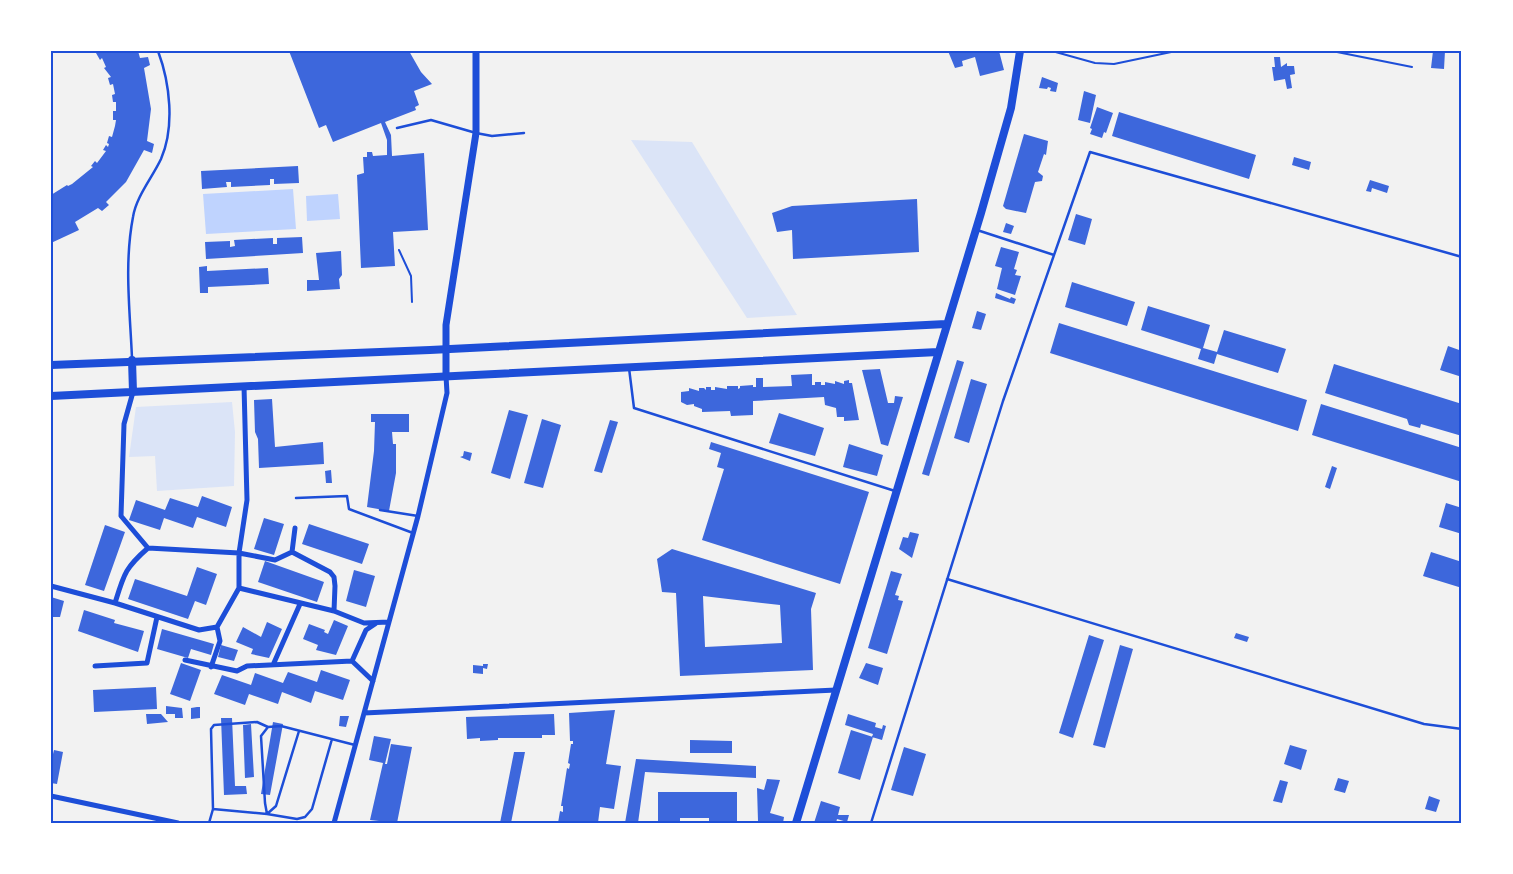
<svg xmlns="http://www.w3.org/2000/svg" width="1513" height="874" font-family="Lato,sans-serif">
<rect width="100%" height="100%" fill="#f2f2f2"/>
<!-- green -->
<path fill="#dbe4f7" d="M631,140L692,142L797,315L747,318Z
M232,402L235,432L234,486L157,491L155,456L129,457L136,407Z"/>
<!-- water -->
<path fill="#bfd3fe" d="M293,189L296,229L206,234L203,194Z
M338,194L340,219L307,221L306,196Z"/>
<!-- building -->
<path fill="#3d67dc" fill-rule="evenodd" d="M98,51H138L140,58L148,57L150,65L144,68L151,109L147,141L154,144L152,153L144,150L126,182L106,202L109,205L102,211L98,208L75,222L79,230L51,243V195L67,185L68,186L72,184L93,167L91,166L95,161L97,163L106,151L103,150L106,145L108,147L109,144L107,143L109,136L112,137L115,126L116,120H113V111H116V102H113L112,95L115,94L113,84L110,85L108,78L111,77L104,68L106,67L102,58L100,60L96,53Z
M289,51H409L421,72L432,84L414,91L419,105L415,107L416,110L385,122L391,135L392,156L424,153L428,230L393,232L395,266L361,268L357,175L364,173L363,157H367V152H372L373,156L387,155V140L381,123L333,142L326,125L319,128Z
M948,51H999L1004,70L980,76L975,57L962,61L963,66L955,68Z
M1433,51H1445L1444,69L1431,68Z
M1274,57H1280L1281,67L1287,63V66H1294L1295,74L1290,75L1292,88L1287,89L1285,79L1274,81L1272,67H1275Z
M1042,77L1058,83L1056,92L1050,91L1051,88L1048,87L1047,89L1039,88Z
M1084,91L1096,95L1090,123L1078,120Z
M1097,107L1113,113L1106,133L1104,132L1102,138L1090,134L1092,129L1090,128Z
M1119,112L1256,155L1249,179L1112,136Z
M1024,134L1048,141L1046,155L1044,154L1038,172L1043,176L1042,181L1035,182L1026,213L1006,209L1003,206Z
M1294,157L1311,162L1309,170L1292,165Z
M298,166L299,183L274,184V179H270V185L231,187V182H226L227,187L202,189L201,171Z
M1370,180L1389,186L1387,193L1372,188L1371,192L1366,191Z
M917,199L919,252L793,259L792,230L777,232L772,213L792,206Z
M1076,214L1092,219L1085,245L1068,240Z
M1006,223L1014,226L1011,234L1003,232Z
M302,237L303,253L206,259L205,242L230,241V247L235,246L234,240L273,238V244H277V238Z
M1001,247L1019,252L1014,269L1017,270L1015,275L1021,276L1015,295L997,289L1002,268L995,266Z
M341,251L342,275L339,279L340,289L307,291V280H319L316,253Z
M207,266V271L268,268L269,284L208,287V293H200L199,267Z
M1072,282L1135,302L1127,326L1065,307Z
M996,293L1010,299L1011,297L1016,299L1014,304L995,298Z
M1148,306L1210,325L1203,348L1217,352L1224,330L1286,349L1278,373L1217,354L1214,364L1198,359L1201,349L1141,330Z
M977,311L986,314L981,330L972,328Z
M1059,323L1307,400L1298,431L1050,353Z
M1448,346L1462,351V377L1440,370Z
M957,360L964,362L929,476L922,474Z
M1334,364L1462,404V436L1421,424L1420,428L1409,425L1407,419L1325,393Z
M880,369L888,403H894L895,396L903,397L888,446L881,444L862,370Z
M812,374V385H815V382H821V385H825V382L835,384V381L844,384V381L849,380V383H852L859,420L844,421V417H837L836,408L825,405L824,397L753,401V415L731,416L730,411L702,412V409L694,406V404L687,405L681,402V392L689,391V388L699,391V388H704L706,390V387H711V390H715V387L727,389V386H738V389L740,388V386L753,385V387H756V378H763V387L792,386L791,375Z
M971,379L987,384L969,443L954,438Z
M272,399L275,447L323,442L324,464L259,468L258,439L255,432L254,400Z
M1321,404L1462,448V482L1312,435Z
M509,410L528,415L510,479L491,473Z
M779,413L824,428L815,456L769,443Z
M371,414H409V432H392L393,444H396V473L389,511L367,507L374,451L375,422H371Z
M542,419L561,425L543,488L524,483Z
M610,420L618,422L602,473L594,471Z
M711,442L869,492L840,584L702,540L724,469L717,467L721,453L709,449Z
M849,444L883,455L877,476L843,467Z
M464,451L472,453L470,461L460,457L463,456Z
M1332,466L1337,468L1330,489L1325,487Z
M331,470L332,483H326L325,471Z
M202,496L232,507L226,527L197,517L193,528L164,518L160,530L129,520L136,500L165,510L170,498L198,507Z
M1446,503L1462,508V534L1439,527Z
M264,518L284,524L274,555L254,549Z
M309,524L369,544L362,564L302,544Z
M105,525L125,532L104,591L85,585Z
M910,532L919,534L912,558L899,549L903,537L908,538Z
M672,549L816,593L811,609L813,670L680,676L676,593L662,592L657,559ZM703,596L780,605L782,643L705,647Z
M1431,552L1462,562V588L1423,576Z
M265,561L324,582L317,602L258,582Z
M197,567L217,574L206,605L195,601L188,619L128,599L135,579L187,596Z
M354,570L375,576L366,607L346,601Z
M891,571L902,574L895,595L899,596L898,600L903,601L887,654L868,648Z
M51,597L64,601L60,617H51Z
M84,610L115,620L114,623L144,631L138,652L78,631Z
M334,620L348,626L336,655L316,650L318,645L303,639L309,624L325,630L324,632L328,634Z
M267,622L282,629L269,658L251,654L253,649L236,642L243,627L261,637Z
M162,629L214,644L211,655L191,649L188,658L157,649Z
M1236,633L1249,637L1247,642L1234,638Z
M1089,635L1104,640L1073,738L1059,733Z
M221,645L238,650L234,661L218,657Z
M1120,645L1133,649L1105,748L1093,745Z
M181,663L201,670L190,701L170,694Z
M866,663L883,668L878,685L859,678Z
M483,664H488L487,669L483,668V674L473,673V665L483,666Z
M321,670L350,680L343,700L315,691L311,703L282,692L278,704L249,694L245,705L214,694L222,675L251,685L255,673L283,683L288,672L317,682Z
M156,687L157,709L94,712L93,690Z
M166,706L182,708L183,718H175V714H166Z
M197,707H200V718L191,719V708Z
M615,710L606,764L621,766L614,809L600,807L598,823H558L560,811L563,812V806H561L567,768L569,769L570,764L568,763L571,744H573V741H570L569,713Z
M146,714H161L168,722L147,724Z
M554,714L555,735H542V738H498V740L480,741V738L467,739L466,717Z
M848,714L876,723L875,727L882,729L883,725L886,726L882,740L872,737L873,734L845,725Z
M340,716H349L346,727L339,726Z
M221,718H232L235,786H246L247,794L224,795Z
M273,722L283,724L270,795L261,794Z
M251,724L254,777L245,778L243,725Z
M851,730L873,737L860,780L838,773Z
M374,736L391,739L385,764H387L391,744L412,747L397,823L370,820L383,763L369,760Z
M690,740L732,741V753H690Z
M1290,745L1307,750L1301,770L1284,764Z
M904,747L926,754L913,796L891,790Z
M54,750L63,752L57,784L51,783V762Z
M514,752H525L511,823H500Z
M636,759L756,766V778L645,772L638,823H625Z
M1338,778L1349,781L1345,793L1334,790Z
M767,779L780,780L770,813L784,817L783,823L758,821L757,788L764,790Z
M1280,780L1288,782L1282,803L1273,801Z
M658,792H737V823H709V818H680V823H658Z
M1429,796L1440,800L1436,812L1425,809Z
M821,801L840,807L838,815H849L847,822L837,819L836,823H814Z"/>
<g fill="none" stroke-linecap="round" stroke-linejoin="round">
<!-- path -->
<path stroke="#1d4ed8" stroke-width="2" d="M1052,51L1095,63L1114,64L1176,51
M1332,51L1412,67
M399,250L411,276L412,302"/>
<!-- service -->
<path stroke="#1d4ed8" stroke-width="2.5" d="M397,128L431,120L476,133L492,136L524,133
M977,230L1054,255
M132,358C130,311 124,264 133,217C136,197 152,178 161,159C175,127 170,83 158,51
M629,368L634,408L895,491
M296,498L347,496L349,509L413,533
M380,510L418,516
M947,579L1424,724L1462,729
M299,731L276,806L267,814L265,803L261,736L268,727L281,726L355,745
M213,809L267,814L297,819L305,817L312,809L332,739
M209,823L213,809L211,729L214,725L257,722L268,727
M871,823L1003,401L1090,152L1462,257"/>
<!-- minor -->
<path stroke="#1d4ed8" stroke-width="5" d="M133,392L124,424L121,516L148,548L239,553L275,560L292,552
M295,528L292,552L330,572L334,577L335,586L334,611
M51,586L115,603L199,630L217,627
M239,588L334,611L364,623L389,622
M115,603C124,574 125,568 148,548
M185,660L237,671L247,666L352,661L373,681
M352,661L366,630L375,624
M273,665L300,604
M95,666L147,663L157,617
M211,667L220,641L217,627L239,588V553L247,500L244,386
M364,713L836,690
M51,796L178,823
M334,823L418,516L447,393L446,376"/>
<!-- tertiary -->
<path stroke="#1d4ed8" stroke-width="7" d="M446,376V325L476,133V51"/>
<!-- secondary -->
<path stroke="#1d4ed8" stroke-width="8" d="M132,360L133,392
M51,365L430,350L946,324
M51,396L938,352
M796,823L981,213L1011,108L1020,51"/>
</g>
<!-- border -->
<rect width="1513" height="874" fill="none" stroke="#ffffff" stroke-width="105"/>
<rect x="52" y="52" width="1408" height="770" fill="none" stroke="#1d4ed8" stroke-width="2"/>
</svg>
